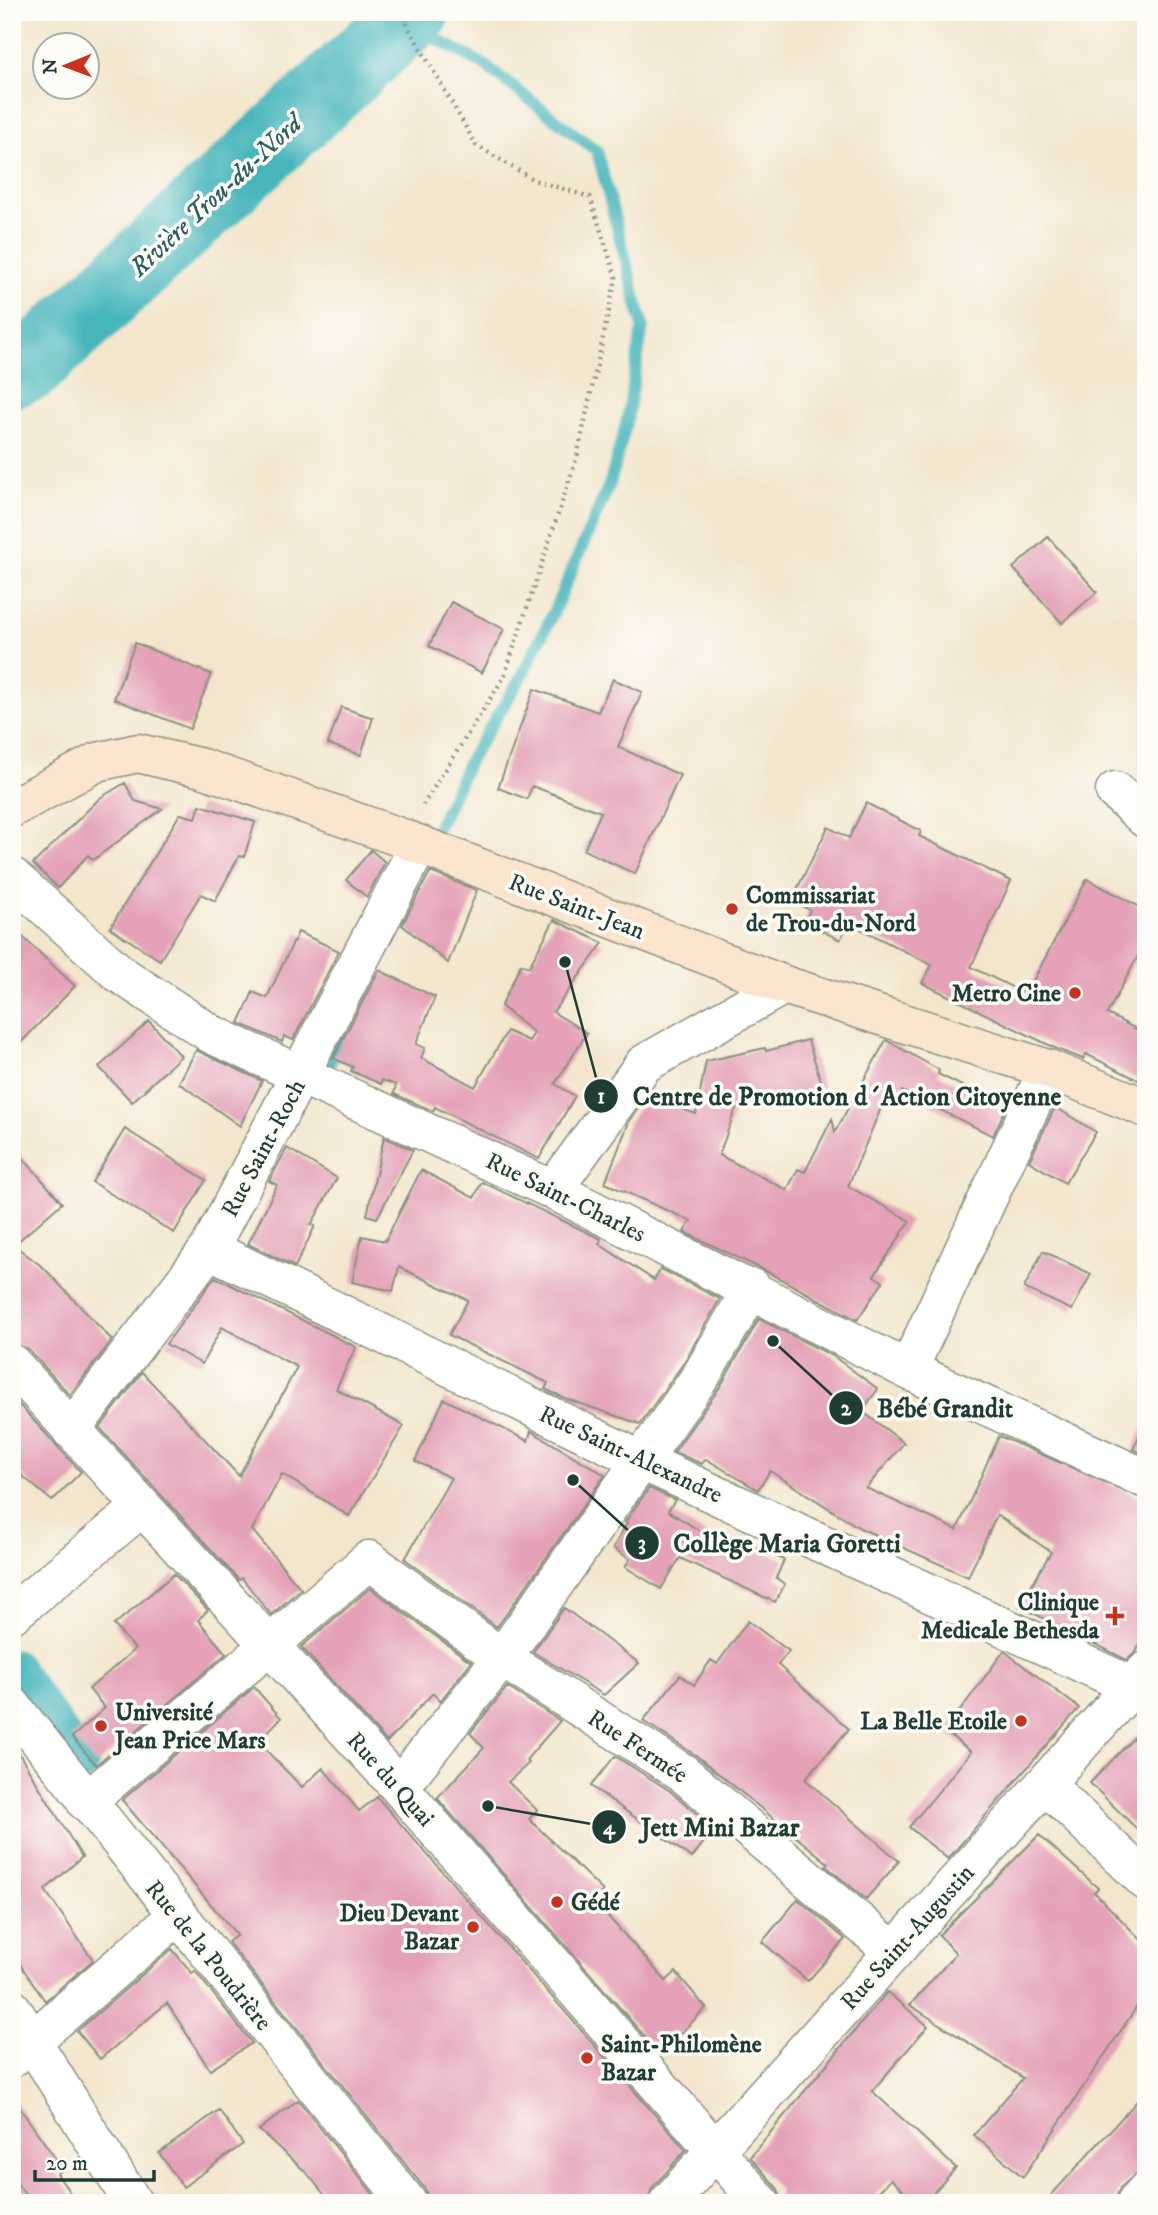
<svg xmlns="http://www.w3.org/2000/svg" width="1158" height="2215" font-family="'IM FELL DW Pica',serif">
<rect width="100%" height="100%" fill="#fdfcf7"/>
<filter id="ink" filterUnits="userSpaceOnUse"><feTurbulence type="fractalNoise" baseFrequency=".0143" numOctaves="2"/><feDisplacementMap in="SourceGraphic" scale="14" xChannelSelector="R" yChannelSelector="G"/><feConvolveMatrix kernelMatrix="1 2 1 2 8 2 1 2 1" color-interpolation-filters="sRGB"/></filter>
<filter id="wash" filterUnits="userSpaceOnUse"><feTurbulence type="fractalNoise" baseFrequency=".00686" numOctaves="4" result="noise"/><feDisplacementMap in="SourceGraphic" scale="28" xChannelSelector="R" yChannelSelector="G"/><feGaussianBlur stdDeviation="1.57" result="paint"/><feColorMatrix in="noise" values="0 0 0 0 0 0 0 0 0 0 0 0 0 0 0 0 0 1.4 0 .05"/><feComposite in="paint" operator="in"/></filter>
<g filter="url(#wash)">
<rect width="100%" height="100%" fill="#f3e6cd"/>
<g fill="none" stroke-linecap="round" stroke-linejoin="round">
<!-- stream -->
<path stroke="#46b6bc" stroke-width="12" d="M406,23L483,64L597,151L643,326L627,420L610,483L554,611L522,676L469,761L436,831
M321,1082L361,997"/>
<!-- canal -->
<path stroke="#46b6bc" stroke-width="42" d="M12,1670L78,1763"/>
<!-- river -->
<path stroke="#46b6bc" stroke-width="72" d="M12,372L29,366L414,12"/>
</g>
<g id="blocks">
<!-- building -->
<path fill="#e4a1b7" d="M1048,537L1097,592L1062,623L1013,568Z
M451,602L504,629L482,673L429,646Z
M135,643L211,674L190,729L114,699Z
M613,679L642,692L618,747L680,775L635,874L584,850L601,812L532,786L527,799L498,788L534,689L598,712Z
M341,707L373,718L361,755L328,744Z
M125,783L135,801L162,809L93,860L88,855L58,888L33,864L100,798Z
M866,803L921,831L919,836L1011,881L971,967L1026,994L1087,879L1146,910V941L1107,1014L1146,1034V1084L1086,1054L1083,1059L1057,1049L922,983L932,965L849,923L840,940L804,922L810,910L791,901L828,827L849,838Z
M200,805L255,822L244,857L239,856L215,901L201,894L160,960L110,928L180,814L196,818Z
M371,850L385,862L367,897L346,880Z
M430,872L477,890L448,963L402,925Z
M554,920L603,943L553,1012L587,1033L555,1084L575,1096L539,1159L435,1107L433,1111L394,1094L396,1085L382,1080L381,1084L351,1071L353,1067L333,1058L379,970L435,997L416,1044L425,1048L421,1058L475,1087L507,1031L529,1041L534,1033L501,1006L521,964L529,967Z
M12,927L75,986L12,1052Z
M298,932L339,951L293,1040L284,1036L282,1042L239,1023L253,992L267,998Z
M149,1021L181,1056L132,1102L99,1067Z
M808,1040L823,1088L736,1108L719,1155L787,1190L798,1169L805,1172L832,1119L835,1132L886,1040L939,1070L938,1074L1006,1108L993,1136L902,1091L897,1101L886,1096L848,1186L910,1221L874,1276L883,1282L857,1320L762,1269L684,1232L691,1221L605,1183L629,1122L647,1097L696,1114L706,1061L765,1048L766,1051Z
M196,1050L262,1081L240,1126L179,1083Z
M1055,1107L1096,1132L1065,1183L1029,1161Z
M125,1129L206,1180L174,1233L92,1182Z
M384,1137L413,1150L377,1218L367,1215Z
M12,1145L62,1203L14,1245L45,1269L112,1340L70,1395L28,1349L12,1343Z
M287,1148L337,1178L311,1225L315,1226L295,1267L248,1244L277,1185L269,1181Z
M421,1170L474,1198L482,1182L601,1239L599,1244L654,1280L661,1269L720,1299L683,1364L640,1424L564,1398L545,1389L548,1383L449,1335L468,1300L399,1267L393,1291L352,1282L362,1236L385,1241Z
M1043,1251L1091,1274L1072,1310L1024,1288Z
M215,1277L356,1347L336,1389L404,1426L349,1516L282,1474L252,1530L301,1589L271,1615L242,1578L239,1580L100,1428L142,1372L239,1476L297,1367L222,1327L202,1364L166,1344Z
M759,1319L833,1356L878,1389L862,1411L904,1443L866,1488L957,1530L999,1436L1146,1500V1632L1136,1652L1127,1660L1019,1606L1051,1552L997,1515L968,1577L860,1528L770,1471L758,1490L706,1459L702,1464L674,1452L720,1387Z
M12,1397L81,1472L52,1501L12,1467Z
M444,1399L528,1441L531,1431L605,1475L497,1627L405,1559L451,1478L415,1461Z
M1146,1421V1455L1133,1449Z
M649,1488L675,1500L668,1511L734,1552L740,1540L784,1560L776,1578L785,1584L775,1602L680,1558L661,1589L625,1567L630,1559L613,1548L627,1523L625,1522Z
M174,1574L208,1610L198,1620L226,1654L96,1765L72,1737L105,1708L89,1689L135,1649L114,1625Z
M370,1588L471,1662L440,1701L433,1693L387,1742L301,1647Z
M564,1608L639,1663L604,1695L533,1652Z
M748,1621L789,1651L778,1665L849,1729L805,1779L899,1861L866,1899L826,1866L828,1863L697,1756L643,1721L680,1675L694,1685L711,1660L717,1664Z
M1004,1651L1079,1708L948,1859L909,1827L971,1752L945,1731Z
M254,1687L281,1718L258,1742L302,1787L323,1768L359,1811L377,1797L686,2150L652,2188L647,2203H429L425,2189L228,1942L237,1935L122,1800Z
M507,1687L560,1721L526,1760L529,1763L508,1782L537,1810L529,1819L603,1891L594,1901L666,1981L676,1972L706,2008L660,2054L437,1798L484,1748L470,1733Z
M1146,1725V1838L1090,1783Z
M12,1742L82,1857L45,1890L93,1960L45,2001L12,1952Z
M615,1756L670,1791L714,1828L692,1858L591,1786Z
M1039,1835L1098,1888L1094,1892L1146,1945V1993L1023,2177L974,2135L1023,2078L910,2005L956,1953L939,1935Z
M798,1899L845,1939L808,1981L762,1942Z
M172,1949L192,1973L195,1971L252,2043L210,2070L167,2003L100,2059L77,2031Z
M887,1992L928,2026L872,2091L956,2168L924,2203H916L891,2179L867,2203H782L778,2189L750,2157Z
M1146,2091V2165L1120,2188L1114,2203H1044Z
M12,2097L63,2169L57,2174L77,2203H31L12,2176Z
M298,2100L380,2203H331L307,2173L259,2130Z
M219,2110L243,2144L183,2187L159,2153Z"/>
</g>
</g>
<g filter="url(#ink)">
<use href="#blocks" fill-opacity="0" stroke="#899280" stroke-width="2"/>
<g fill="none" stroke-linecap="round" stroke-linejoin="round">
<defs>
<path id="street" d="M1115,791L1146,819
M12,877L120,974L211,1034L553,1190L908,1370L1146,1479
M553,1190L644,1064L784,985
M209,1249L640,1460L1132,1686
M12,1364L399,1787L761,2203
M908,1370L1048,1069
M71,1430L209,1249L419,845
M12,1614L142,1507
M12,1706L408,2203
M1046,1785L1146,1881
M399,1787L502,1658L701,1376L752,1288
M86,1802L369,1560L502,1658L683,1773L893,1951
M12,2009L133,2203
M12,2058L178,1915
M668,2203L1146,1671
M1136,2203L1146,2192"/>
<path id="secondary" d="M12,808L97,762L138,753L202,768L402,838L784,985L1048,1069L1146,1108"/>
</defs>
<!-- street casing -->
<use href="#street" stroke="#899280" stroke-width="41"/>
<!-- secondary casing -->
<use href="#secondary" stroke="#899280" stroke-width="41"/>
<!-- path -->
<path stroke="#899280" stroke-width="4.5" stroke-dasharray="2 5" stroke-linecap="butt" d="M406,23L476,145L534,180L590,197L616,278L577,457L504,677L423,805"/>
<!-- street -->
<use href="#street" stroke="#fff" stroke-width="38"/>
<!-- secondary -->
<use href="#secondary" stroke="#fce5cf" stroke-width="38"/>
</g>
</g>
<!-- markers -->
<g fill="#c8321e" stroke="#fdfcf7" stroke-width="2.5">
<circle cx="732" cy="909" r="7"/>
<circle cx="1075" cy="993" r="7"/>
<path d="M1111.5 1605.5h7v7h7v7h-7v7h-7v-7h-7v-7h7z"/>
<circle cx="1021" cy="1721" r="7"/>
<circle cx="101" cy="1726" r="7"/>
<circle cx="557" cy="1902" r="7"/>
<circle cx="473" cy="1927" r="7"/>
<circle cx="587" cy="2058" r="7"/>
</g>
<g text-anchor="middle" stroke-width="7" stroke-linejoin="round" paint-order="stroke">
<!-- poi labels -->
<g font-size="24" font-weight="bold" fill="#1f3d34" stroke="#fdfcf7" text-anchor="start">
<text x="746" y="903">Commissariat<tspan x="746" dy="28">de Trou-du-Nord</tspan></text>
<text x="1061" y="1001" text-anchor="end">Metro Cine</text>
<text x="1099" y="1610" text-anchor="end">Clinique<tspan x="1099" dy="28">Medicale Bethesda</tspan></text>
<text x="115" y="1720">Université<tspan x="115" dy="28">Jean Price Mars</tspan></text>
<text x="1007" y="1729" text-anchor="end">La Belle Etoile</text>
<text x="571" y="1910">Gédé</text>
<text x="459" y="1921" text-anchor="end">Dieu Devant<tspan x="459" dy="28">Bazar</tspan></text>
<text x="601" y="2052">Saint-Philomène<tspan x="601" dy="28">Bazar</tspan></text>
</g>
<!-- street labels -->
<g font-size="24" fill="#1f3d34" stroke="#fdfcf7">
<text transform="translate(577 906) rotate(21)" y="8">Rue Saint-Jean</text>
<text transform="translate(263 1148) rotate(-62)" y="8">Rue Saint-Roch</text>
<text transform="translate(566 1197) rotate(26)" y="8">Rue Saint-Charles</text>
<text transform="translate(631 1454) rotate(25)" y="8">Rue Saint-Alexandre</text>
<text transform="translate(638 1746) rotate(33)" y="8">Rue Fermée</text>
<text transform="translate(391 1779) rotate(48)" y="8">Rue du Quai</text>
<text transform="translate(907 1937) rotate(-48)" y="8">Rue Saint-Augustin</text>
<text transform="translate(209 1955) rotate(51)" y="8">Rue de la Poudrière</text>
</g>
<!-- water labels -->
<g font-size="26" font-style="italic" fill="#2b615d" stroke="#fdfcf7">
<text transform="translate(215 195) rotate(-43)" y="9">Rivière Trou-du-Nord</text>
</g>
</g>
<!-- callouts -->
<path fill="none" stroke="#1f3d34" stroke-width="2.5" d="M565 962L601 1096M773 1341L846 1408M573 1480L642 1543M488 1806L609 1827"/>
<g fill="#1f3d34" stroke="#fdfcf7" stroke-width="2.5">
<circle cx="565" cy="962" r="7"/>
<circle cx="773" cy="1341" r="7"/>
<circle cx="573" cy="1480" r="7"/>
<circle cx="488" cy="1806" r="7"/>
<circle cx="601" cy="1096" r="18"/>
<circle cx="846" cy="1408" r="18"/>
<circle cx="642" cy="1543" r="18"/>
<circle cx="609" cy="1827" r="18"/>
</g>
<g font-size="21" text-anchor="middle" font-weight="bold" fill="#fff">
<text x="601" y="1103">1</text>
<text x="846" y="1415">2</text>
<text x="642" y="1550">3</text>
<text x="609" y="1834">4</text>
</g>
<g font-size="26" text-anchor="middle" font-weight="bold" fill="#1f3d34" stroke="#fdfcf7" stroke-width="7" stroke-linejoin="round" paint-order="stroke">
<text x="847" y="1105">Centre de Promotion d´Action Citoyenne</text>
<text x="945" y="1417">Bébé Grandit</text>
<text x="787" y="1552">Collège Maria Goretti</text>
<text x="720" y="1836">Jett Mini Bazar</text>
</g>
<!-- margin -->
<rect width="1158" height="2215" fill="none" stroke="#fdfcf7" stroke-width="42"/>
<!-- north arrow -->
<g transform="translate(66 66) rotate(269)"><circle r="33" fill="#fdfcf7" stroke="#a4b0a9" stroke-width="2"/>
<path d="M0-5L12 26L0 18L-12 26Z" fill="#c8321e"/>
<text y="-10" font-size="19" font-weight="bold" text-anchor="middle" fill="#1f3d34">N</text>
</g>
<!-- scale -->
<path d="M35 2170v10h119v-10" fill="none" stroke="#1f3d34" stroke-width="3.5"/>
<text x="46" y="2170" font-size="21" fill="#1f3d34" stroke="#fdfcf7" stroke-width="5" paint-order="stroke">20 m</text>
</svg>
